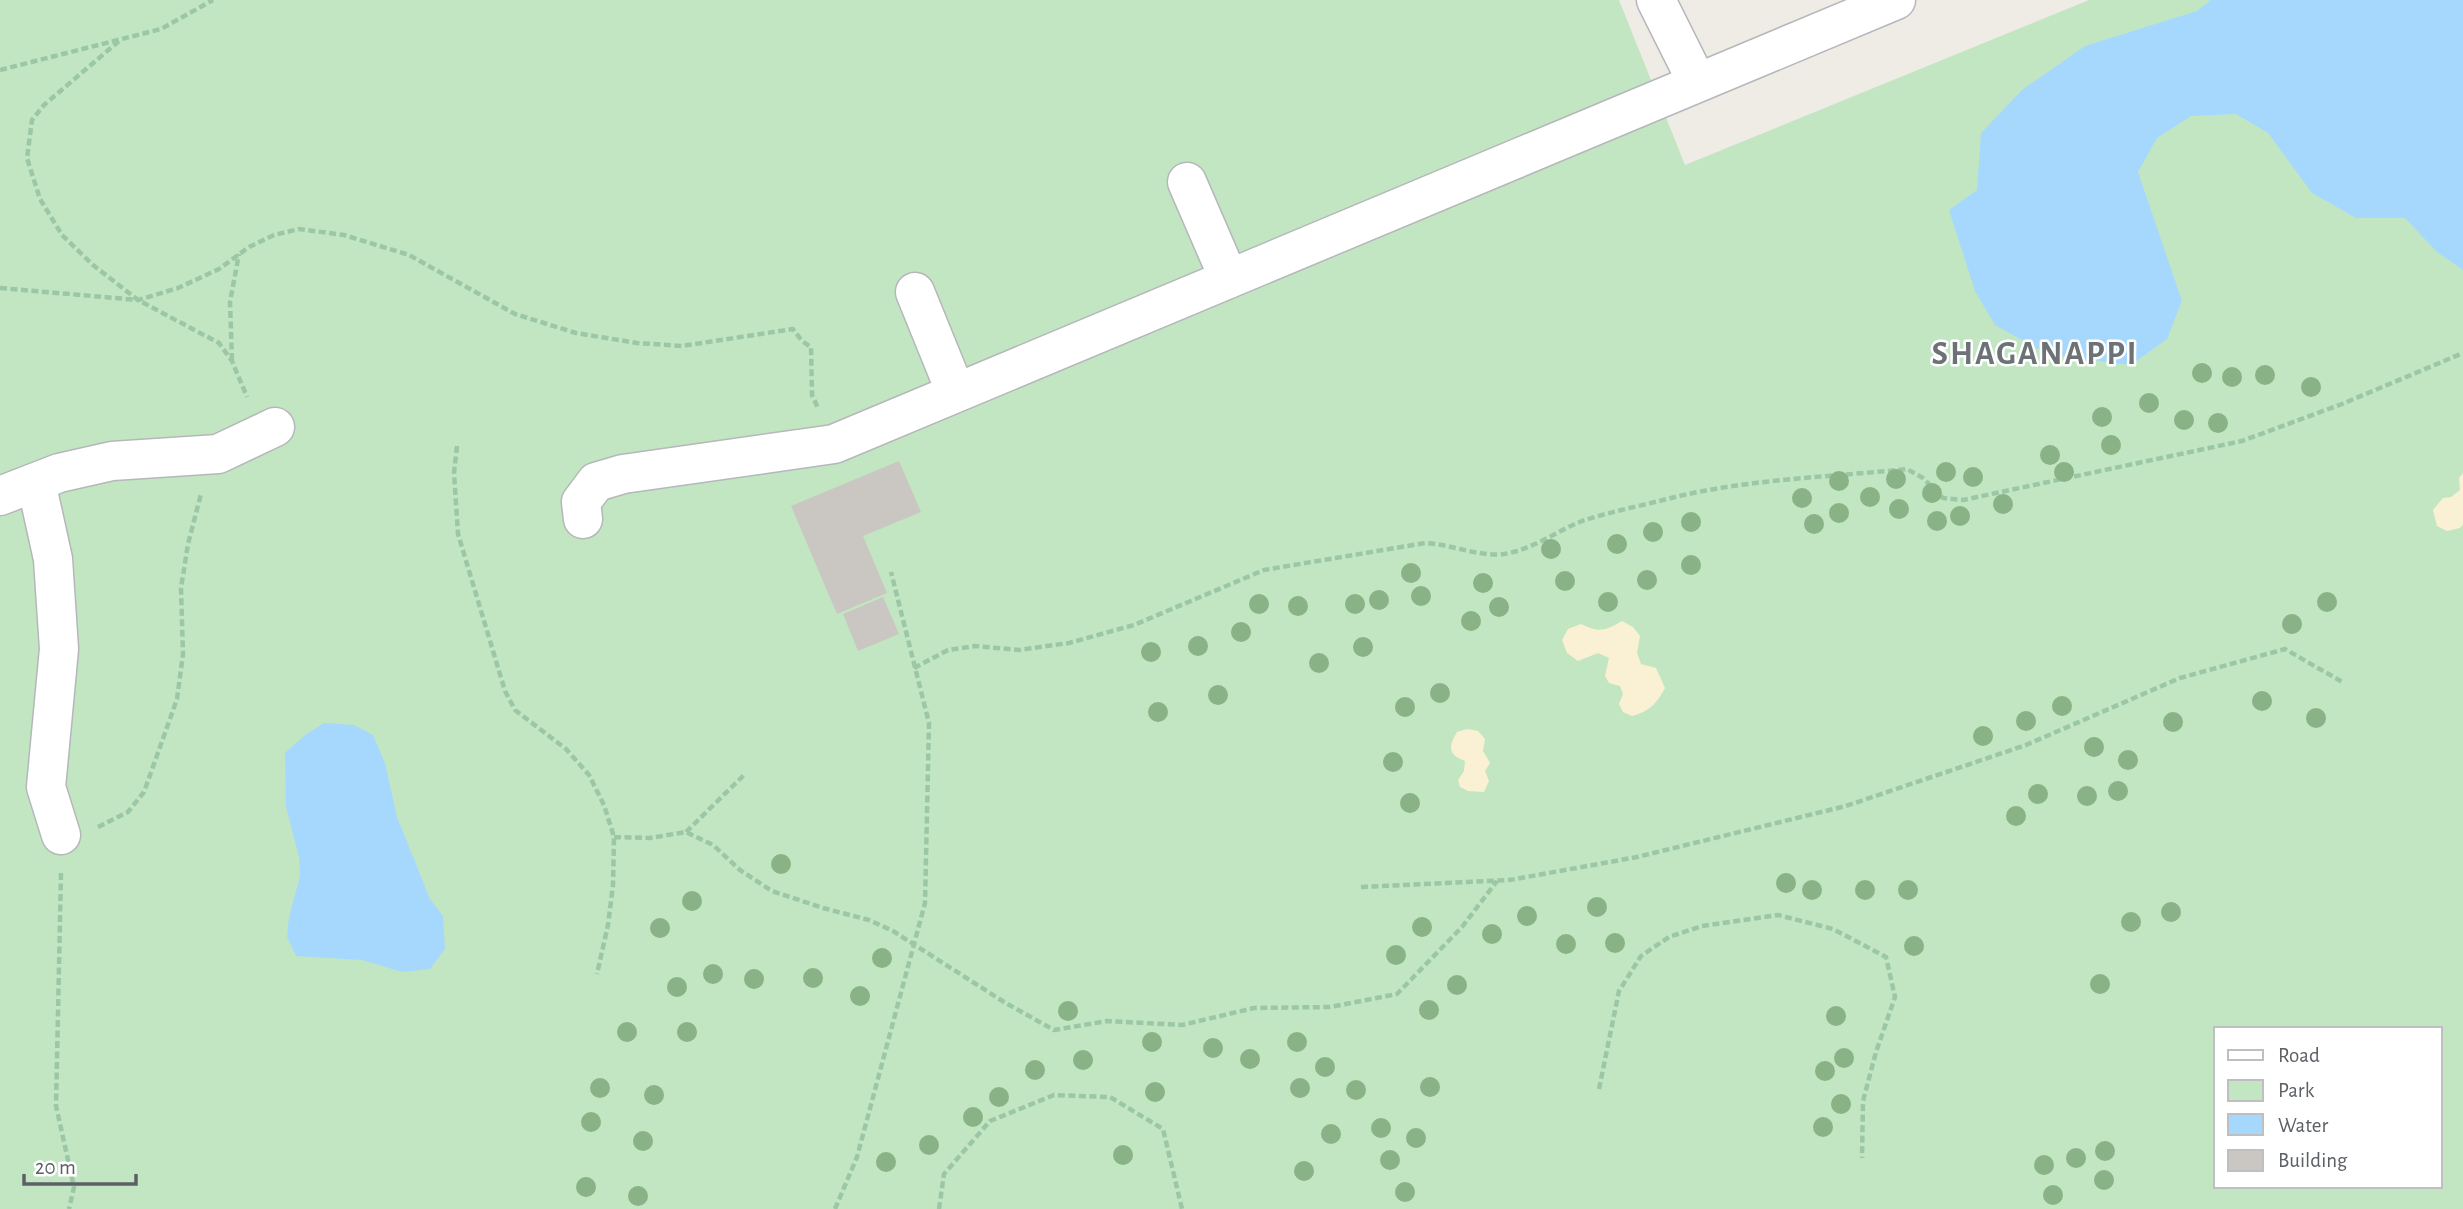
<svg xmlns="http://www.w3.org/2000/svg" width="2463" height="1209" font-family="'Alegreya Sans',sans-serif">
<rect width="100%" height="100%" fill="#efece5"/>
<!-- green -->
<path fill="#c2e6c1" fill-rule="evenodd" d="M0,0H1619L1685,165L2089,0H2463V1209H0ZM2216,1029H2440V1186H2216Z"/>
<!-- sand -->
<path fill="#faf1d4" d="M2463,473V524L2460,528L2447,531L2437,526L2433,510L2443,498L2451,497L2460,490L2459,478Z
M1622,621L1633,627L1640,636L1637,653L1641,664L1656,668L1665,688C1657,703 1649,712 1632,716L1623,712L1619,704L1623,694L1620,686L1609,683L1605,676L1609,658L1598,653L1578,661L1567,653L1562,640L1568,629L1581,624C1599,633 1605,631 1622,621Z
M1467,729L1478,731L1485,739L1483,751L1490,763L1485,771L1489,781L1484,792L1468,791L1460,787L1458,780L1464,771L1465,761C1448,755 1448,747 1457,732Z"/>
<!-- water -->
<path fill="#a6d8fe" d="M2211,0H2463V270L2437,252L2405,218H2356L2312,193L2268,133L2236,114L2191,116L2157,138L2138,172L2182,301L2167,339L2131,365L2047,354L1995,325L1975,291L1949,210L1977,190L1981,133L2022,90L2085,46L2197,11Z
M324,723L354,725L373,735L385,763L397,817L430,899L443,916L445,949L430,969L402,972L362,960L296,956L287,937L289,917L300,876L299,857L286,807L285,753L305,735Z"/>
<!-- building -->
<path fill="#cac7c2" d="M899,461L921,512L863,536L887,593L837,614L791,506Z
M883,597L899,634L858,651L843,614Z"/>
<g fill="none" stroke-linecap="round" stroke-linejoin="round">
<defs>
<path id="minor" d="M1656,0L1697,82
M1187,182L1229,279
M915,292L956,393
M36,482L53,559L59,649L46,787L61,835
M0,496L59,473L112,461L218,454L275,427
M583,519L581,502L596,482L623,474L834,444L1896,0"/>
</defs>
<!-- minor casing -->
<use href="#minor" stroke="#b5b7bb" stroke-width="41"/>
<!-- path -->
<path stroke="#9bc7a7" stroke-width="4.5" stroke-dasharray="7 3.5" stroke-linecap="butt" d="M119,41L44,105L32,120L27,158L40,199L62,235L93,265L138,300L219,343L232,361L247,397
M0,70L161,29L213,0
M0,288L138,300L178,288L219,269L249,247L274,235L299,229L344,235L409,255L515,314L576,333L637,343L682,346L793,329L802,341L811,347L812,395L818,408
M232,360L230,302L239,254
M457,446L454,473L458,534L505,691L515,710L566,749L589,775L604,805L614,837L613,885L608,925L597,974
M914,668L948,650L975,646L1019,650L1069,643L1134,625L1264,570L1425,543C1451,544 1478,557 1504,554C1531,550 1557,531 1582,521C1612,511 1645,505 1675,497C1750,479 1830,477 1907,469L1923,478L1943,498L1963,500L2242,441L2342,404L2463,353
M98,827L128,812L144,792L177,699L183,654L181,588L188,544L201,494
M686,832L744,775
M614,837L650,838L686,832L713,845L740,870L772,891L823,908L869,920L893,931L1004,1002L1054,1030L1107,1021L1182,1025L1254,1008L1330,1007L1397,994L1462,927L1497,881
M61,873L56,1106L74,1187L69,1209
M1361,887L1510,880L1637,857L1846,806L2026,745L2180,678L2285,649L2344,683
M1599,1089L1619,991L1641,956L1669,937L1702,926L1778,915L1833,929L1886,957L1895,997L1876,1052L1863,1101L1862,1158
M835,1209L857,1157L925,903L929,723L891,572
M939,1209L944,1174L990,1121L1054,1095L1110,1097L1163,1129L1182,1209"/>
<!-- minor -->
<use href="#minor" stroke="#fff" stroke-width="38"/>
</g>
<!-- trees -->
<g fill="#89b286">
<circle cx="2202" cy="373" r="10"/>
<circle cx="2265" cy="375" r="10"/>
<circle cx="2232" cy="377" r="10"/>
<circle cx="2311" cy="387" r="10"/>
<circle cx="2149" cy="403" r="10"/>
<circle cx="2102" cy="417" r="10"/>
<circle cx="2184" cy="420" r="10"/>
<circle cx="2218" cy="423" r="10"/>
<circle cx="2111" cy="445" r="10"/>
<circle cx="2050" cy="455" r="10"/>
<circle cx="1946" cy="472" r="10"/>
<circle cx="2064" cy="472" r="10"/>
<circle cx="1973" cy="477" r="10"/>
<circle cx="1896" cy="479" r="10"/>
<circle cx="1839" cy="481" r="10"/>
<circle cx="1932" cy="493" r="10"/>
<circle cx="1870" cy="497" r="10"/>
<circle cx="1802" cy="498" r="10"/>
<circle cx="2003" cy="504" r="10"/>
<circle cx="1899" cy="509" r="10"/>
<circle cx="1839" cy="513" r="10"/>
<circle cx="1960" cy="516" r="10"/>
<circle cx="1937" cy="521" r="10"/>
<circle cx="1691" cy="522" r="10"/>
<circle cx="1814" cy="524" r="10"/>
<circle cx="1653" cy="532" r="10"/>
<circle cx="1617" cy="544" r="10"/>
<circle cx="1551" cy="549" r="10"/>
<circle cx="1691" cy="565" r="10"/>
<circle cx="1411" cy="573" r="10"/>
<circle cx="1647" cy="580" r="10"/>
<circle cx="1565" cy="581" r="10"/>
<circle cx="1483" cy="583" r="10"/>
<circle cx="1421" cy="596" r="10"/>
<circle cx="1379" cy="600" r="10"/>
<circle cx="1608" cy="602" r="10"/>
<circle cx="2327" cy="602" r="10"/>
<circle cx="1259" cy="604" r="10"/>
<circle cx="1355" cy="604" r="10"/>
<circle cx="1298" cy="606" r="10"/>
<circle cx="1499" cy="607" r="10"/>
<circle cx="1471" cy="621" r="10"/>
<circle cx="2292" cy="624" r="10"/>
<circle cx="1241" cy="632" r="10"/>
<circle cx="1198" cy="646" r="10"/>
<circle cx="1363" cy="647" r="10"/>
<circle cx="1151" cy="652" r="10"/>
<circle cx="1319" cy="663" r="10"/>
<circle cx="1440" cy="693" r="10"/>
<circle cx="1218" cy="695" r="10"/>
<circle cx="2262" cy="701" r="10"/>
<circle cx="2062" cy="706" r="10"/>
<circle cx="1405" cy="707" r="10"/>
<circle cx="1158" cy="712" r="10"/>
<circle cx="2316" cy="718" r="10"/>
<circle cx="2026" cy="721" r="10"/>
<circle cx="2173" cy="722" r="10"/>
<circle cx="1983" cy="736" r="10"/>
<circle cx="2094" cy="747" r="10"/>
<circle cx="2128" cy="760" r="10"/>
<circle cx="1393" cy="762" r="10"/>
<circle cx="2118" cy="791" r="10"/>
<circle cx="2038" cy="794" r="10"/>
<circle cx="2087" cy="796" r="10"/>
<circle cx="1410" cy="803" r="10"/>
<circle cx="2016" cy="816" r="10"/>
<circle cx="781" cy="864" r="10"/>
<circle cx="1786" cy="883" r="10"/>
<circle cx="1812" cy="890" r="10"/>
<circle cx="1865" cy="890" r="10"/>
<circle cx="1908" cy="890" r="10"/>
<circle cx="692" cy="901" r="10"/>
<circle cx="1597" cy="907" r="10"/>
<circle cx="2171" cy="912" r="10"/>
<circle cx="1527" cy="916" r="10"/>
<circle cx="2131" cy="922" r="10"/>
<circle cx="1422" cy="927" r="10"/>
<circle cx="660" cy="928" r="10"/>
<circle cx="1492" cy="934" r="10"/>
<circle cx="1615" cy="943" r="10"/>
<circle cx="1566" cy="944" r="10"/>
<circle cx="1914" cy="946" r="10"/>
<circle cx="1396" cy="955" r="10"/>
<circle cx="882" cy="958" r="10"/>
<circle cx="713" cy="974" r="10"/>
<circle cx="813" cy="978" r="10"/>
<circle cx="754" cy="979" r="10"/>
<circle cx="2100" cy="984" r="10"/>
<circle cx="1457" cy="985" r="10"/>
<circle cx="677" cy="987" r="10"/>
<circle cx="860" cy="996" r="10"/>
<circle cx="1429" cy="1010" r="10"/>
<circle cx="1068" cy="1011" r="10"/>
<circle cx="1836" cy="1016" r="10"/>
<circle cx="627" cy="1032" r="10"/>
<circle cx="687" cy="1032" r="10"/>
<circle cx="1152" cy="1042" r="10"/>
<circle cx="1297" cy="1042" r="10"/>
<circle cx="1213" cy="1048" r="10"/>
<circle cx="1844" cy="1058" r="10"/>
<circle cx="1250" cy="1059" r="10"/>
<circle cx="1083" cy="1060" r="10"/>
<circle cx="1325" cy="1067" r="10"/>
<circle cx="1035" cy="1070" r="10"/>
<circle cx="1825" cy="1071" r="10"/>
<circle cx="1430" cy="1087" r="10"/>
<circle cx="600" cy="1088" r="10"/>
<circle cx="1300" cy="1088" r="10"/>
<circle cx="1356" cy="1090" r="10"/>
<circle cx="1155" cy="1092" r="10"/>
<circle cx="654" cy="1095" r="10"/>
<circle cx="999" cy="1097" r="10"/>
<circle cx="1841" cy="1104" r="10"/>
<circle cx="973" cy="1117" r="10"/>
<circle cx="591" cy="1122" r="10"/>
<circle cx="1823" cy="1127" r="10"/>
<circle cx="1381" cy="1128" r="10"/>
<circle cx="1331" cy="1134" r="10"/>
<circle cx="1416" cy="1138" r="10"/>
<circle cx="643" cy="1141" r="10"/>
<circle cx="929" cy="1145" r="10"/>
<circle cx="2105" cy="1151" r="10"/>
<circle cx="1123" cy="1155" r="10"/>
<circle cx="2076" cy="1158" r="10"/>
<circle cx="1390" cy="1160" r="10"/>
<circle cx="886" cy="1162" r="10"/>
<circle cx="2044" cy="1165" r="10"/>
<circle cx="1304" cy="1171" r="10"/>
<circle cx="2104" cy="1180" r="10"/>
<circle cx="586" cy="1187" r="10"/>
<circle cx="1405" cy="1192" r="10"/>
<circle cx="2053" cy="1195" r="10"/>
<circle cx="638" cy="1196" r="10"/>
</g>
<g text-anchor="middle" stroke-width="5" stroke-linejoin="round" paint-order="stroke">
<!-- district labels -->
<g font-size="33" font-weight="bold" letter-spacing="2" fill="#6d7277" stroke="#fff">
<text x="2035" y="364">SHAGANAPPI</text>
</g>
</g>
<!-- legend -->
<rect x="2214" y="1027" width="228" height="161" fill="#ffffff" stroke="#bebfc1" stroke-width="2"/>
<rect x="2228" y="1050" width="35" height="10" fill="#ffffff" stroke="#bebfc1" stroke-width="2"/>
<text x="2278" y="1062" font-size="21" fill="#5c6065">Road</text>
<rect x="2228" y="1080" width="35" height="21" fill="#c2e6c1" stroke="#bebfc1" stroke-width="2"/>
<text x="2278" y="1097" font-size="21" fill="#5c6065">Park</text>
<rect x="2228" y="1114" width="35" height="21" fill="#a6d8fe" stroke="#bebfc1" stroke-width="2"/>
<text x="2278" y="1132" font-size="21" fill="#5c6065">Water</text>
<rect x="2228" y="1150" width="35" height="21" fill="#cac7c2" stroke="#bebfc1" stroke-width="2"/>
<text x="2278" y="1167" font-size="21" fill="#5c6065">Building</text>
<!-- scale -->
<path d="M24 1174v10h112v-10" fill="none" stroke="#5c6065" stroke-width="3.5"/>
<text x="35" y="1174" font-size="21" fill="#5c6065" stroke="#ffffff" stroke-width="5" paint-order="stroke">20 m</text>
</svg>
